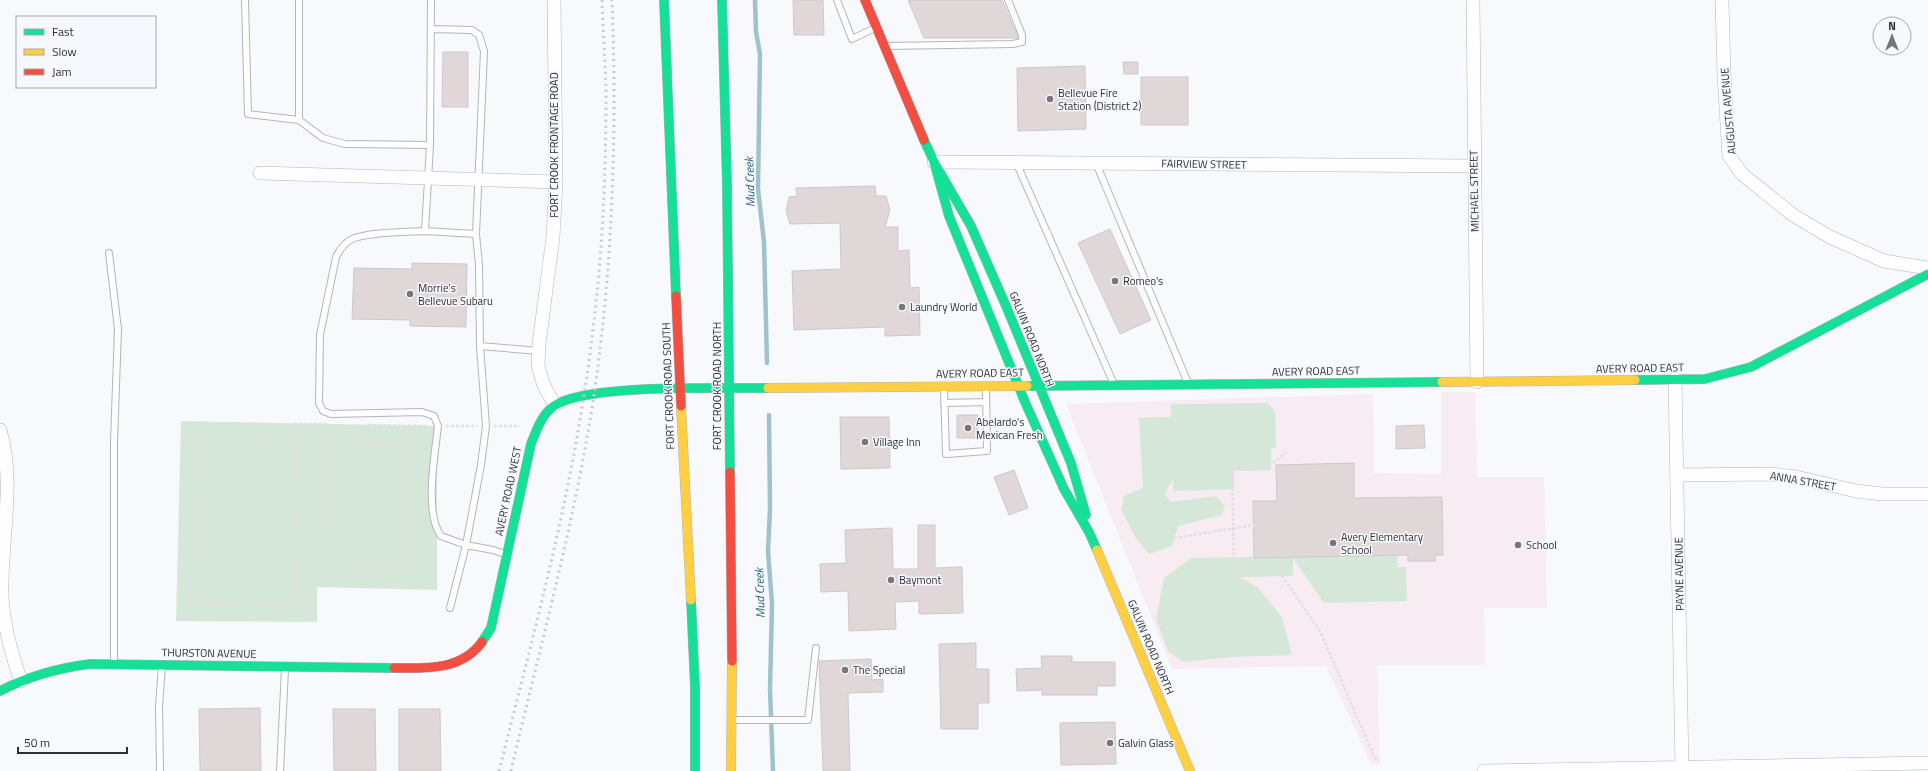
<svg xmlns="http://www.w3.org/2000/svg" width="1928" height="771" font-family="'Titillium Web',sans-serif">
<rect width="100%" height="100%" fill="#f8f9fd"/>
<!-- education -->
<path fill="#f7ecf2" d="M1441,392H1475L1477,477H1544L1547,608H1484L1485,665H1377L1380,763L1371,764L1326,666L1172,669L1066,404L1373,394L1374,473L1441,474Z"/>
<!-- green -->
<path fill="#d5e7d9" d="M1268,403L1275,412L1276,448H1271V470L1234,471V489L1173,491V479L1165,494L1171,502L1216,496L1225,506L1221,515L1178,526L1172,546L1149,554L1136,538L1121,510L1124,496L1143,488L1139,418L1171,417V404Z
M181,421L437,426V590L317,587V622L176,621Z
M1397,555V567H1406L1407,601L1324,603L1293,558V576L1240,577L1258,588L1282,617L1292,655L1231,657L1183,662L1168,651L1156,619L1164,578L1191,558Z"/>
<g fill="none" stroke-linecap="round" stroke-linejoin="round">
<!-- stream -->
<path stroke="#9fc2cc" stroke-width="4.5" d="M755,0L756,32L760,54L758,189L764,242L767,363
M769,415L770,509L768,551L772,604L770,689L773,771"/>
</g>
<!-- building -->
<path fill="#e0d7d8" stroke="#cbcacb" d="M793,0H823L824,35H794Z
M908,0H1002L1018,38H924Z
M443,52H468V107H442Z
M1123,62H1138V74H1124Z
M1085,66L1086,129L1018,131L1017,68Z
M1141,77H1188V125H1141Z
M875,186L876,196H886L890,210L885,227H898V251L909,250L910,288L919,287L920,335L885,336V327L794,330L792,271L841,269L840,223L790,224L786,211L789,197L797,196L796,188Z
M1110,229L1151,320L1120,334L1078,243Z
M412,263L467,264L466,327L410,326V320L352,319L354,268L412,269Z
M957,415H978V438H957Z
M840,417H889L890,468L841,469Z
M1424,425L1425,448L1396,449V426Z
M1354,463V498L1442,497L1443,555H1435V561H1408V555L1254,558L1253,501H1277L1276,465Z
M1014,470L1028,508L1009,515L994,477Z
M918,525H935V568L962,567L963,613L919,614V601L895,602L896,629L849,631L848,591L821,592L820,564L846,563L845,530L892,528L893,569H918Z
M976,643V669H989V703H978V729H941L939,644Z
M1041,656H1072V662H1115V686H1097V695H1042V690L1017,691L1016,669L1042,668Z
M871,659L872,680L883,679V692L848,693L850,771H823L819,661Z
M260,708L261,771H200L199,709Z
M333,709H375L376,771H334Z
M399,709H440L441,771H399Z
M1115,722L1116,764L1061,765L1060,723Z"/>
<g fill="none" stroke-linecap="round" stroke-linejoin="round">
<defs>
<path id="lane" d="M245,0L248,114L299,120L323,138L345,144L430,145
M299,0V120
M431,0L430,145L425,231L476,234L479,265L480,346L486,426L481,465L466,545L493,550L505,554
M837,0L852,39L875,28
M431,29L472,30L479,35L484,51L476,234
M886,46L1013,44L1022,42V35L1008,0
M1016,162L1113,382
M1096,163L1188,383
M425,231C407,232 367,232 352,239C344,243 340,249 336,257L320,335L319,403L323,411L331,414L422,412L434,416L438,426C435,454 424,513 441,536L466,545L450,608
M109,253L118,329L114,442V662
M480,346L539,351
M944,388L946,454L987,451L986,388
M944,403L986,402
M734,720H808L816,648
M160,771L159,706L162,666
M280,771L285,669"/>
<path id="street" d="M554,0L556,182L553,237L539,344L538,366L544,386L555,405
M1473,0L1477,382
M1722,0L1724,75L1729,156L1742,174L1793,215L1830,237L1884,261L1928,268
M934,162L1474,166
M260,173L556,182
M1675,379L1682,768
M0,430C16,485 0,542 2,598C4,628 11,653 21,681
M1677,475L1770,474L1796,477L1856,491L1882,494H1928
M1484,771L1928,763"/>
<path id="fast" d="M664,0L676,296
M722,0L727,185L730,472
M924,140L934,162L971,226L1006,306L1071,463L1086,515
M934,162L949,216L1025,402L1064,489L1089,532L1097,550
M1635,380L1705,379L1751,367L1928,274
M1027,386L1442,382
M691,600L695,687V771
M482,642L491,628L531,444C536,431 542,414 554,406C585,383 725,389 768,388
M0,691C29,676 58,668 90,664L394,668"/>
<path id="slow" d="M1442,382L1635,380
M768,388L1027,386
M681,406L691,600
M1097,550L1190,771
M731,771L732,661"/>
<path id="jam" d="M865,0L924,140
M676,296L681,406
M730,472L732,661
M394,668C426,668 461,671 482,642"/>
</defs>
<!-- lane casing -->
<use href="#lane" stroke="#b4b5b8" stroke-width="8"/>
<!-- street casing -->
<use href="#street" stroke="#b4b5b8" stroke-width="14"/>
<!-- fast casing -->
<use href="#fast" stroke="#b4b5b8" stroke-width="10"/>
<!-- slow casing -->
<use href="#slow" stroke="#b4b5b8" stroke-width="10"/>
<!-- jam casing -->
<use href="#jam" stroke="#b4b5b8" stroke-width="10"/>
<!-- path -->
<path stroke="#e0e0e1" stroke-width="2.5" stroke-dasharray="3 2" stroke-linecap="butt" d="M368,425L427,426
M446,426H477
M494,426H520
M294,438L196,436L191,603L295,605L294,438V424H327
M410,445L322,442L320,568L411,571V426
M1287,452L1268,467L1232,468L1234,572L1278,570L1320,631L1376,761
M1174,538L1254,525"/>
<!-- lane -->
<use href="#lane" stroke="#fefeff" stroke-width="6"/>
<!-- street -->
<use href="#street" stroke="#fefeff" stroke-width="13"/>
<!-- fast -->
<use href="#fast" stroke="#16e098" stroke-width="9"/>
<!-- slow -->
<use href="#slow" stroke="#ffcf43" stroke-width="9"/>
<!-- jam -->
<use href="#jam" stroke="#f24e42" stroke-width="9"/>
<!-- rail -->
<path stroke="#c8c9c9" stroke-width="3" stroke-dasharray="2 4" stroke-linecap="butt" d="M499,771C536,625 576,479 593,329C603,250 606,170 606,90C605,60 603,30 602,0
M511,771C540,646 575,522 594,395C613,264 617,132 612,0"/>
</g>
<!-- markers -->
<g fill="#757679" stroke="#f7f8fe" stroke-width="1.5">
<circle cx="1050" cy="99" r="4"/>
<circle cx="1115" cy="281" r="4"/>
<circle cx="410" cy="294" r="4"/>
<circle cx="902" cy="307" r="4"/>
<circle cx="968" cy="428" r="4"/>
<circle cx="865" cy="442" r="4"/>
<circle cx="1333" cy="543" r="4"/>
<circle cx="1518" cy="545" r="4"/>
<circle cx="891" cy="580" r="4"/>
<circle cx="845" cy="670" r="4"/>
<circle cx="1110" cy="743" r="4"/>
</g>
<g text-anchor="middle" stroke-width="3" stroke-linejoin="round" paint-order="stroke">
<!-- poi labels -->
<g font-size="11" fill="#2e2f32" stroke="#f7f8fe" text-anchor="start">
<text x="1058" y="97">Bellevue Fire<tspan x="1058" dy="13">Station (District 2)</tspan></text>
<text x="1123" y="285">Romeo's</text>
<text x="418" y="292">Morrie's<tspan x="418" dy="13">Bellevue Subaru</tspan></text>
<text x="910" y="311">Laundry World</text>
<text x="976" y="426">Abelardo's<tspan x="976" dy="13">Mexican Fresh</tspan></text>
<text x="873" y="446">Village Inn</text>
<text x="1341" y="541">Avery Elementary<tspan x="1341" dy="13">School</tspan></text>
<text x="1526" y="549">School</text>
<text x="899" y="584">Baymont</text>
<text x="853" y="674">The Special</text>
<text x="1118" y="747">Galvin Glass</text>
</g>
<!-- street labels -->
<g font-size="11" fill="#2e2f32" stroke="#f7f8fe">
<text transform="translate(1728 111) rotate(-95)" y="4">AUGUSTA AVENUE</text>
<text transform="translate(554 145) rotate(-90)" y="4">FORT CROOK FRONTAGE ROAD</text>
<text transform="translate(1204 164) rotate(1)" y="4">FAIRVIEW STREET</text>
<text transform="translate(1474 191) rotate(-91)" y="4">MICHAEL STREET</text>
<text transform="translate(1032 339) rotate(68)" y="4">GALVIN ROAD NORTH</text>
<text transform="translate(1640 368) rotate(-1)" y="4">AVERY ROAD EAST</text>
<text transform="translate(1316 371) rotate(-1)" y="4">AVERY ROAD EAST</text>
<text transform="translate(980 373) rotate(-1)" y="4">AVERY ROAD EAST</text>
<text transform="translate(668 386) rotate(-92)" y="4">FORT CROOK ROAD SOUTH</text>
<text transform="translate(717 386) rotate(-90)" y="4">FORT CROOK ROAD NORTH</text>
<text transform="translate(1803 481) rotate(10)" y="4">ANNA STREET</text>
<text transform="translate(508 491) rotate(-78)" y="4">AVERY ROAD WEST</text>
<text transform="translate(1679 574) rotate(-91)" y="4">PAYNE AVENUE</text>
<text transform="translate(1151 647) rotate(67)" y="4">GALVIN ROAD NORTH</text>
<text transform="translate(209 653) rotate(1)" y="4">THURSTON AVENUE</text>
</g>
<!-- water labels -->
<g font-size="12" font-style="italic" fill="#1f6270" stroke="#f7f8fe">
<text transform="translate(750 182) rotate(-92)" y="4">Mud Creek</text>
<text transform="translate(760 593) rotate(-92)" y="4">Mud Creek</text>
</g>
</g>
<!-- legend -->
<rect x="16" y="16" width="140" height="72" fill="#f7f8fe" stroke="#a7a8ac"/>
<rect x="24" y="29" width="20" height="6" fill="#16e098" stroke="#a7a8ac"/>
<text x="52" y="36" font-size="12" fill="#2e2f32">Fast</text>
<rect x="24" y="49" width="20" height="6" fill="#ffcf43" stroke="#a7a8ac"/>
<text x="52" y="56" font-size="12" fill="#2e2f32">Slow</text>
<rect x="24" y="69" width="20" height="6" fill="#f24e42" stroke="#a7a8ac"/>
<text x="52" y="76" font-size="12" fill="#2e2f32">Jam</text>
<!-- north arrow -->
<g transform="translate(1892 36)"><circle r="19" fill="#f7f8fe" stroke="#a7a8ac"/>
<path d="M0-3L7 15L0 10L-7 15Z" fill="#757679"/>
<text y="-6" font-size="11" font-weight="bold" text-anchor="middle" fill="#2e2f32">N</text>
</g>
<!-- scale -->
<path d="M18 747v6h109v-6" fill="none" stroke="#2e2f32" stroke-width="2"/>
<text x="24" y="747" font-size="12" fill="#2e2f32" stroke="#f7f8fe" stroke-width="3" paint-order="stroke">50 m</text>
</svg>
